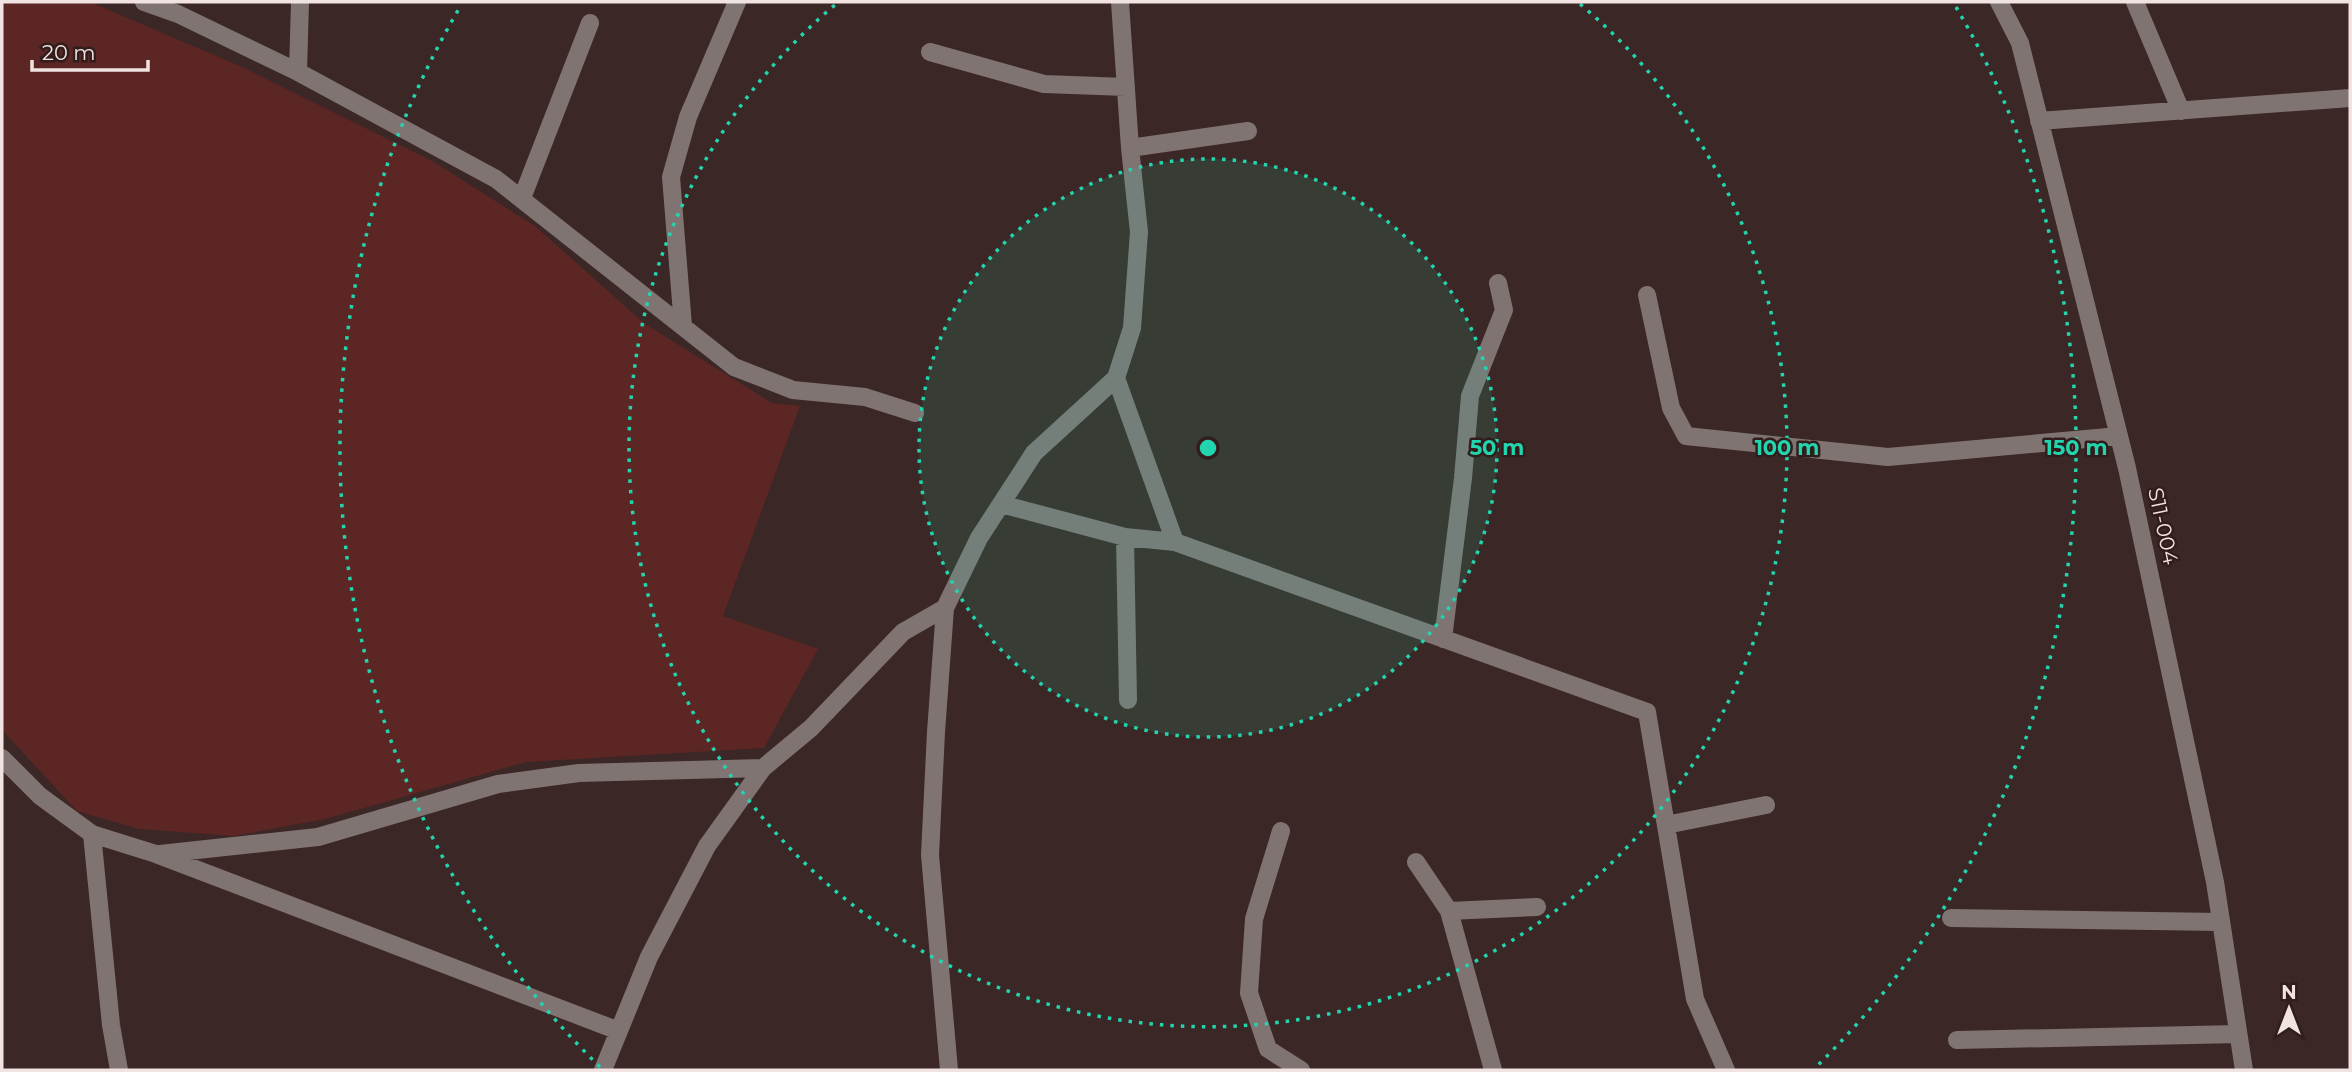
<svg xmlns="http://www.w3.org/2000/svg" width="2352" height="1072" font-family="Montserrat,sans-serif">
<rect width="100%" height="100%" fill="#3b2725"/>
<!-- green -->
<path fill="#5c2625" d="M2,2H90L240,66L434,162L535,226L645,324L772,403L800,406L723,616L818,649L764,748L526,762L325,819L234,836L139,829L77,811L2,730Z"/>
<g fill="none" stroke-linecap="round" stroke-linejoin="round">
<!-- minor -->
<path stroke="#807473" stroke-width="18" d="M144,2L178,14L298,72L496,179L734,367L793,390L865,397L915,413
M1999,2L2020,43L2127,468L2215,882L2244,1070
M2135,2L2181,111
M930,52L1044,84L1126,87
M298,72L300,2
M2039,121L2350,98
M1130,148L1248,131
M522,198L590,23
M1647,295L1671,408L1686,436L1888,457L2119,436
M683,326L671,177L688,117L737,2
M1116,378L1175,542L1647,712L1695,999L1726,1070
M1001,504L1125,537L1175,542
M1125,537L1128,700
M945,608L936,732L930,855L949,1070
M1443,639L1463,478L1470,396L1504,310L1498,283
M2,758L40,796L92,834L156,854L619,1031
M1666,825L1766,805
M1281,831L1254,919L1249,993L1268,1049L1301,1070
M92,834L111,1025L119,1070
M160,854L318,837L498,784L579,773L763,768
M1416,862L1449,911L1493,1070
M1449,911L1537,907
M1951,918L2221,922
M1957,1040L2238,1034
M603,1070L649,957L707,846L763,768L811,728L903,632L945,608L979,538L1034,453L1116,378L1132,328L1139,232L1130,148L1120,2"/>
</g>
<!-- distance rings -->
<circle cx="1208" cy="448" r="289" fill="#23d5af" fill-opacity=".12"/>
<g fill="none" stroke="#23d5af" stroke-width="3.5" stroke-dasharray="3.5 7">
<circle cx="1208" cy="448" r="289"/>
<path d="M1580 4A579 579 0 1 1 836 4"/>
<path d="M600 1067A868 868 0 0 1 460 7M1956 7A868 868 0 0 1 1816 1067"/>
</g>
<g text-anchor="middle" stroke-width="5" stroke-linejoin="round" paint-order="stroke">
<!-- street labels -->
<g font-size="21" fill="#f1e3e2" stroke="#311d1c">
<text transform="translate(2163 526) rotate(78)" y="7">S11-004</text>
</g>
</g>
<circle cx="1208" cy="448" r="10" fill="#23d5af" stroke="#311d1c" stroke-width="3.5"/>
<g font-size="21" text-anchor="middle" font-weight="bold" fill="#23d5af" stroke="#311d1c" stroke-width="5" stroke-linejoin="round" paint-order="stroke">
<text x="1497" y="455">50 m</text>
<text x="1787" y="455">100 m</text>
<text x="2076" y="455">150 m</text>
</g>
<!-- border -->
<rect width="2352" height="1072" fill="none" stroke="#f1e3e2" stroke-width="7"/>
<!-- north arrow -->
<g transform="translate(2289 1009)" stroke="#311d1c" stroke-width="5" paint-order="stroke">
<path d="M0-5L12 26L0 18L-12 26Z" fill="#f1e3e2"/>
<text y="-10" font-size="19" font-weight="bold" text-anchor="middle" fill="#f1e3e2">N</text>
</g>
<!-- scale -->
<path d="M32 60v10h116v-10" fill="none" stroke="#f1e3e2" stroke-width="3.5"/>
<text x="42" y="60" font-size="21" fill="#f1e3e2" stroke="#311d1c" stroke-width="5" paint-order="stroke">20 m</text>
</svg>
